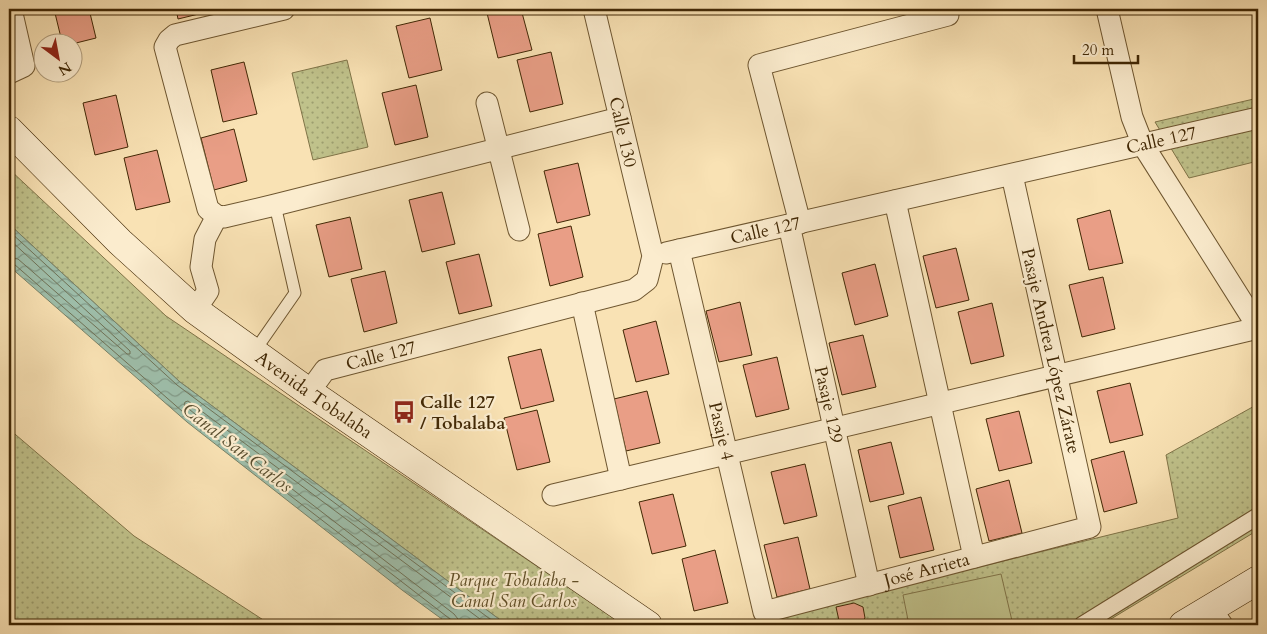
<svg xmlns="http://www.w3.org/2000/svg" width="1267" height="634" font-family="Cardo,serif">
<defs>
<pattern id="grass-dots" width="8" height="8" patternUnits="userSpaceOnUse" patternTransform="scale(1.25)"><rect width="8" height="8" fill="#c0c28b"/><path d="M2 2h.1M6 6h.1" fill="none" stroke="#9d9e6f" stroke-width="1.8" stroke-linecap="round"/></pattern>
<pattern id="water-waves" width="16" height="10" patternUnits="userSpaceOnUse" patternTransform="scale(1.25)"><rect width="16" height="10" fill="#9ebeaa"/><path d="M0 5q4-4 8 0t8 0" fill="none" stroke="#829a88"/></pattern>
</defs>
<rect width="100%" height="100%" fill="#f9e2b4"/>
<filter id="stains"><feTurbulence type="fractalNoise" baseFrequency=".004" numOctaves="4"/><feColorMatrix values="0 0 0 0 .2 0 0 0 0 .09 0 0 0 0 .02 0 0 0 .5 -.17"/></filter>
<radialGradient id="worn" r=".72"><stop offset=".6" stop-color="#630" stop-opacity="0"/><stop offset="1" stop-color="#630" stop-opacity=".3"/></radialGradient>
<!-- grass -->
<path fill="url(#grass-dots)" stroke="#807448" d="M347,60L368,147L313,160L292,73Z
M1258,98V161L1189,178L1155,122Z
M9,169L166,316L624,625H507L180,382L9,224Z
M1258,404V530L1101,625H743L1178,518L1166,455Z
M9,429L134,536L271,625H9Z"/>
<!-- pitch -->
<path fill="#c0c28b" stroke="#807448" d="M1001,574L1013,625H909L903,595Z"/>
<!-- water -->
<path fill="url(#water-waves)" stroke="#788268" d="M9,224L180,382L507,625H450L402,590L187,422L9,266Z"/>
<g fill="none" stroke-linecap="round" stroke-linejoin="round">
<!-- shore -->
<path stroke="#6f7257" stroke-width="1" d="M9,231L177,385L498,625
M9,239L130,351V354H127L18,259L9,257
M9,263L14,264L191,419L450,619L452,625
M459,625L458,619L454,614L195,414L184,405L185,402L188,401L488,625"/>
</g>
<!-- building -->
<path fill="#e99e86" stroke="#402704" d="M54,9H89L96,38L72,44V42H62Z
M176,9H211V11L178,19Z
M486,9H521L532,50L498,58Z
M430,18L442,70L409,78L396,26Z
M551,52L563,104L530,112L517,60Z
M244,62L257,114L223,122L211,70Z
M416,85L428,137L395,145L382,93Z
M116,95L128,147L95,155L83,103Z
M234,129L247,181L214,190L201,138Z
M157,150L170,202L136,210L124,158Z
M578,163L590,215L557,223L544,171Z
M442,192L455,244L422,252L409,200Z
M1110,210L1123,263L1089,270L1077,219Z
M350,217L362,269L329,277L316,225Z
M571,226L583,277L550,286L538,234Z
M956,248L969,300L936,308L923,256Z
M479,254L492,306L459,314L446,262Z
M875,264L888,316L855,325L842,273Z
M385,271L397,323L364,332L351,279Z
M1103,277L1115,329L1082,337L1069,285Z
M740,302L752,355L719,362L706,311Z
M992,303L1004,356L971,364L958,312Z
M656,321L669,374L636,382L623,330Z
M863,335L876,387L842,395L829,343Z
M541,349L554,401L521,409L508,357Z
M777,357L789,409L756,417L743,365Z
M1130,383L1143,435L1110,443L1097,391Z
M647,391L660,443L626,451L614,399Z
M537,410L550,462L517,470L504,418Z
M1019,411L1032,463L999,471L986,419Z
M891,442L904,494L870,502L858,450Z
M1124,451L1137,503L1104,512L1091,460Z
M805,464L817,516L784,524L771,472Z
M1009,480L1022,533L989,541L976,489Z
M673,494L686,546L652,554L639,502Z
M921,497L934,550L900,558L888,506Z
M798,537L810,589L777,597L764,545Z
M715,550L728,603L694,611L682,559Z
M854,603L863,607L865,618L860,624L840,625L836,607Z"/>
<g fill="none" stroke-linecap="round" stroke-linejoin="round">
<defs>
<path id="service" d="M254,352L295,293L275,205"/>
<path id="pedestrian" d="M1082,625L1258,516"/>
<g id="minor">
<path d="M284,9L175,35L169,40L165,47L208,209L217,216L224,217L275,205L620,118"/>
<path d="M1107,9L1132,117L1143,145L1258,327"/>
<path d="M9,73L24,66L11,9"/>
<path d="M487,103L519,230"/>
<path d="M895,201L974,557"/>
<path d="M800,223L759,65L948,15L946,9"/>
<path id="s1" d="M789,225L869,585"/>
<path id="s2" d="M679,250L764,612L1090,527L1012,175"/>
<path id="s3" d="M666,253L1258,118"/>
<path d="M582,303L621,479"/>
<path d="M195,310L208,291L201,267L205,239L217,216"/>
<path id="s4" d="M309,392L325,370L634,290L647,280L653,256L594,9"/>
<path d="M553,495L1258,328"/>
<path d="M1211,609L1222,625"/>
</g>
<g id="secondary">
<path id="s5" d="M9,130L120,242L195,310L309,392L648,625"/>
<path d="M1183,625L1258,580"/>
</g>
</defs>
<!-- service casing -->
<use href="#service" stroke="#6e5630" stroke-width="13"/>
<!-- pedestrian casing -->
<use href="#pedestrian" stroke="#6e5630" stroke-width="18"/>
<!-- minor casing -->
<use href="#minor" stroke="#6e5630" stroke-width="23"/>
<!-- secondary casing -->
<use href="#secondary" stroke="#402704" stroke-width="29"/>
<!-- service -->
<use href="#service" stroke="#fbecce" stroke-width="11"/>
<!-- pedestrian -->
<use href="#pedestrian" stroke="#fbecce" stroke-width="16"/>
<!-- minor -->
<use href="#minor" stroke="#fbecce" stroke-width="21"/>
<!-- secondary -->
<use href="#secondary" stroke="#fbecce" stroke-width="28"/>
</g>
<!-- icons -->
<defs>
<symbol id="bus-bare" viewBox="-9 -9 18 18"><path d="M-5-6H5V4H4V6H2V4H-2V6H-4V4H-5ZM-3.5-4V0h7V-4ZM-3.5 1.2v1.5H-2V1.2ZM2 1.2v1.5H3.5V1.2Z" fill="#8f2418" stroke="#fbecce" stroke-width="2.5" paint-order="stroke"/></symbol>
</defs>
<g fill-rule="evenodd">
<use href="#bus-bare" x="388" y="396" width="32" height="32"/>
</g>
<g text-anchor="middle" stroke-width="4.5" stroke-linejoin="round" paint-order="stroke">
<!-- street labels -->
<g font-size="18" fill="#402704" stroke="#fbecce">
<text transform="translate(623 132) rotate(77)" y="6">Calle 130</text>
<text dy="6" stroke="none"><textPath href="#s3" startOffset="508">Calle 127</textPath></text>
<text dy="6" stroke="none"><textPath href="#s3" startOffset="102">Calle 127</textPath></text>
<text transform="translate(1051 351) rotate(77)" y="6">Pasaje Andrea López Zárate</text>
<text dy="6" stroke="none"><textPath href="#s4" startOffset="85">Calle 127</textPath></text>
<text dy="6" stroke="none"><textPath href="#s5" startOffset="405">Avenida Tobalaba</textPath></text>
<text dy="6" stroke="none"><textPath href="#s1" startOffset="184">Pasaje 129</textPath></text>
<text dy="6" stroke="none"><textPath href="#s2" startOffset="186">Pasaje 4</textPath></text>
<text dy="6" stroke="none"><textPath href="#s2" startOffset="540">José Arrieta</textPath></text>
</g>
<!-- poi labels -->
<g font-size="18" font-weight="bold" fill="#402704" stroke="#fbecce" text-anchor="start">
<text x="420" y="408">Calle 127<tspan x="420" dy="21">/ Tobalaba</tspan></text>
</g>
<!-- park labels -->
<g font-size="18" font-style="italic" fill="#604e26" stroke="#fbecce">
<text x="514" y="586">Parque Tobalaba -<tspan x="514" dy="21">Canal San Carlos</tspan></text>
</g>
<!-- water labels -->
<g font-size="19" font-style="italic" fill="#584d2e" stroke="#fbecce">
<text transform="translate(238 447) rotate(38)" y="7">Canal San Carlos</text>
</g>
</g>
<!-- margin -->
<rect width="1267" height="634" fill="none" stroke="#f9e2b4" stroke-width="30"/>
<rect x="10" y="10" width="1247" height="614" fill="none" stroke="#402704" stroke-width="2.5"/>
<rect x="15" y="15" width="1237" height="604" fill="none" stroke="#402704"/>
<!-- north arrow -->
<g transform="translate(58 58) rotate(148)"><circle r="24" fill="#fbecce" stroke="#b09d7d"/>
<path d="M0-4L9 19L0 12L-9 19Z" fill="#8f2418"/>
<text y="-8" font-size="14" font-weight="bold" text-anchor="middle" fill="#402704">N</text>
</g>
<!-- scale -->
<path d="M1074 55v8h64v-8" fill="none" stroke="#402704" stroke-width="2.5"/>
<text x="1082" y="55" font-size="15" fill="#402704" stroke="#fbecce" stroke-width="4" paint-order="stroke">20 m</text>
<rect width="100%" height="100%" filter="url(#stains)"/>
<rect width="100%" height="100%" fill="url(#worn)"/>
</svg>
